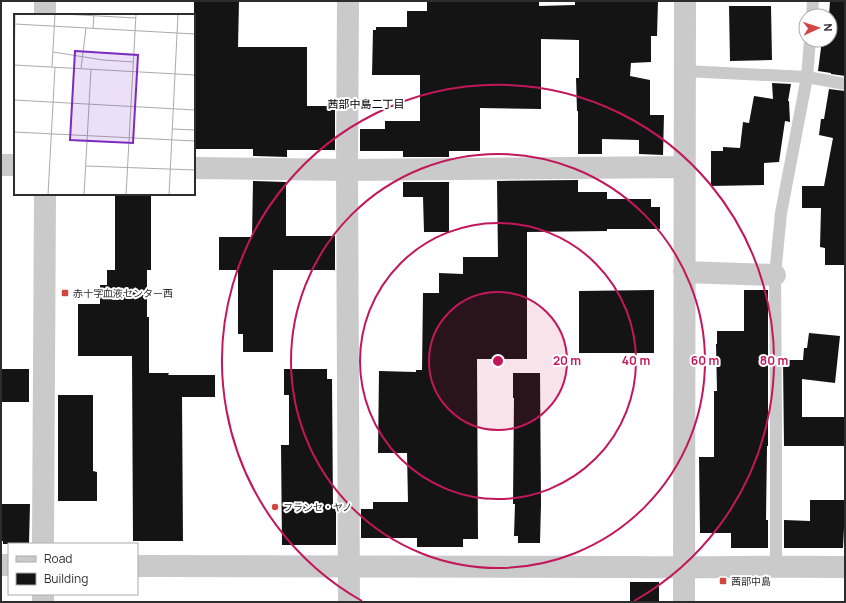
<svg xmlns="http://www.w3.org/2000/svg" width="846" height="603" font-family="Manrope,'Noto Sans JP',sans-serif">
<rect width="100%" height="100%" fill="#fff"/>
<!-- building -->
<path fill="#141414" d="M194,1H239L238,47H307V106H335V150H287V157L253,156V149H194Z
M427,1H539V6L575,5V1H658L657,36H651V62L631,63L630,76L650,80V115H664L663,155L639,154V140L602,139V154H578V111H577L576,78H579V40L541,39V109L480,108V151H449V157H403V151H360V129H385V121H420V75H372L373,30H376V27H407V11H427Z
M830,1H845V76L831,74V73L818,71L822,40H830V16H829Z
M729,6H771L772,60L730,61Z
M772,83L791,84L788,101H789L790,122L785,121L779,162L764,163V185L711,186V151H723V147L740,148L743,122L749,123L754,96L773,99Z
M829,89L845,91V265H825V248L820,247L821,208H802V186H824L833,138L819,135L821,119H824Z
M578,180V192H607V199H651V207H660V229H607V231L527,232V359H477L478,539H463V547H417V538H361V509H373V502H408L407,453H378L379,371L416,372V370H422L423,293H439V273L463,274V257H498L497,181Z
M253,181L286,182V236H335V270H273V352H243V334H238V270H219V237H252Z
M403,182H449V232H424L423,197H403Z
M115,194H151V270H147V317H149V373H169L168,375H215V397H182L183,541H133L132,356H78V304H100V285H107V270H115Z
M654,290V353H579V291Z
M744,290H768V446H767L766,520H768V548H731V533H700L699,457H714V391H717L716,344H717V331H744Z
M809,333L840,336L835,383L802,379V417H845V446H784L783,360H803L804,348H807Z
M1,369H29V402H1Z
M284,369H327V379H332L333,509H336V545H282L281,445H289V395H284Z
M513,373H540L541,504L540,543H518V536H514L515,504H513L514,398H513Z
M58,395H93V471L97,472V501H58Z
M810,500H845V528H844L843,548H784V520L810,521Z
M1,504H30L29,544H3V541H1Z
M630,582H659V602H630Z"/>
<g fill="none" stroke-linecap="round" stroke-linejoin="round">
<!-- service -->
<path stroke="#cacaca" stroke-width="12" d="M812,16L813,1
M685,71L807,77L845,84
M776,566V414L775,275L781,213L807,77L810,40"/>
<!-- minor -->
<path stroke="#cacaca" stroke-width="22" d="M348,1L347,170L349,602
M45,15V1
M1,165H15
M194,168L347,170L685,167
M684,272L775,275
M43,544L45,194
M43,602V594
M684,602L685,1"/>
<!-- tertiary -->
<path stroke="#cacaca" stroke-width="22" d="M1,565H9
M137,566C302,567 467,567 632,567C703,568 774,566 845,567"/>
</g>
<!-- distance rings -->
<circle cx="498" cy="361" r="69" fill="#c2185b" fill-opacity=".12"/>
<g fill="none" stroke="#c2185b" stroke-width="2">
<circle cx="498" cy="361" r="69"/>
<circle cx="498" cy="361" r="138"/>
<circle cx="498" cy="361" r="207"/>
<path d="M362 601A276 276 0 1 1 634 601"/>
</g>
<!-- markers -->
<g fill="#d14641" stroke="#fff" stroke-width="1.5">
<rect x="61" y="289" width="8" height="8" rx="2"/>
<circle cx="275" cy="507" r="4"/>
<rect x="719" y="577" width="8" height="8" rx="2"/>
</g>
<g text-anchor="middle" stroke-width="4" stroke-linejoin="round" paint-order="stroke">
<!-- poi labels -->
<g font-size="10" fill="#2d2d2d" stroke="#fff" text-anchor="start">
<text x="73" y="297">赤十字血液センター西</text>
<text x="283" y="511">フランセ・ヤノ</text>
<text x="731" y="585">茜部中島</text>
</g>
<!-- neighbourhood labels -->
<g font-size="11" fill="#000" stroke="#fff">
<text x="366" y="108">茜部中島二丁目</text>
</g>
</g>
<!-- overview -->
<g transform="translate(14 14)">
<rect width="181" height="181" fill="#fff"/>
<path fill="none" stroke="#ababab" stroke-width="1" d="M48,0L122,4M1,10L181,20M79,14L80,0M39,38L89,46L120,48M0,51L181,61M38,53L41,0M67,55L72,14M0,64L1,0M0,86L181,96M158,115L181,116M0,118L181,127M72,152L181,156M34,181L41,53M70,181L77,55M112,181L122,0M155,181L164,0"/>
<path fill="#7b2cbf" fill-opacity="0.15" stroke="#7b2cbf" stroke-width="2" d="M61,37L124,41L119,129L56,126Z"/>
<rect width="181" height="181" fill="none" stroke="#2d2d2d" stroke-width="2"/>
</g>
<circle cx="498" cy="361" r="6" fill="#c2185b" stroke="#fff" stroke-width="2"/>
<g font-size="12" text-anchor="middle" font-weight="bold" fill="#c2185b" stroke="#fff" stroke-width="4" stroke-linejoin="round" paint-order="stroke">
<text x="567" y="365">20 m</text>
<text x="636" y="365">40 m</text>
<text x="705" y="365">60 m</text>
<text x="774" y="365">80 m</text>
</g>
<!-- border -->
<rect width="846" height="603" fill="none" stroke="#2d2d2d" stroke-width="4"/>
<!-- legend -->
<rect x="8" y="543" width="130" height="52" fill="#ffffff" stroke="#ababab"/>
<rect x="16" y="556" width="20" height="6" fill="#cacaca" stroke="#ababab"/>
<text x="44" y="563" font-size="12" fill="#2d2d2d">Road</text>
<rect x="16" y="573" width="20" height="12" fill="#141414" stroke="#ababab"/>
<text x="44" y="583" font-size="12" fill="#2d2d2d">Building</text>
<!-- north arrow -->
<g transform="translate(818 28) rotate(87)"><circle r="19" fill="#ffffff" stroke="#ababab"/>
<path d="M0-3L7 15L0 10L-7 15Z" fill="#d14641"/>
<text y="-6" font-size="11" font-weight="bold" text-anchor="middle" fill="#2d2d2d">N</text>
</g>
</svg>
